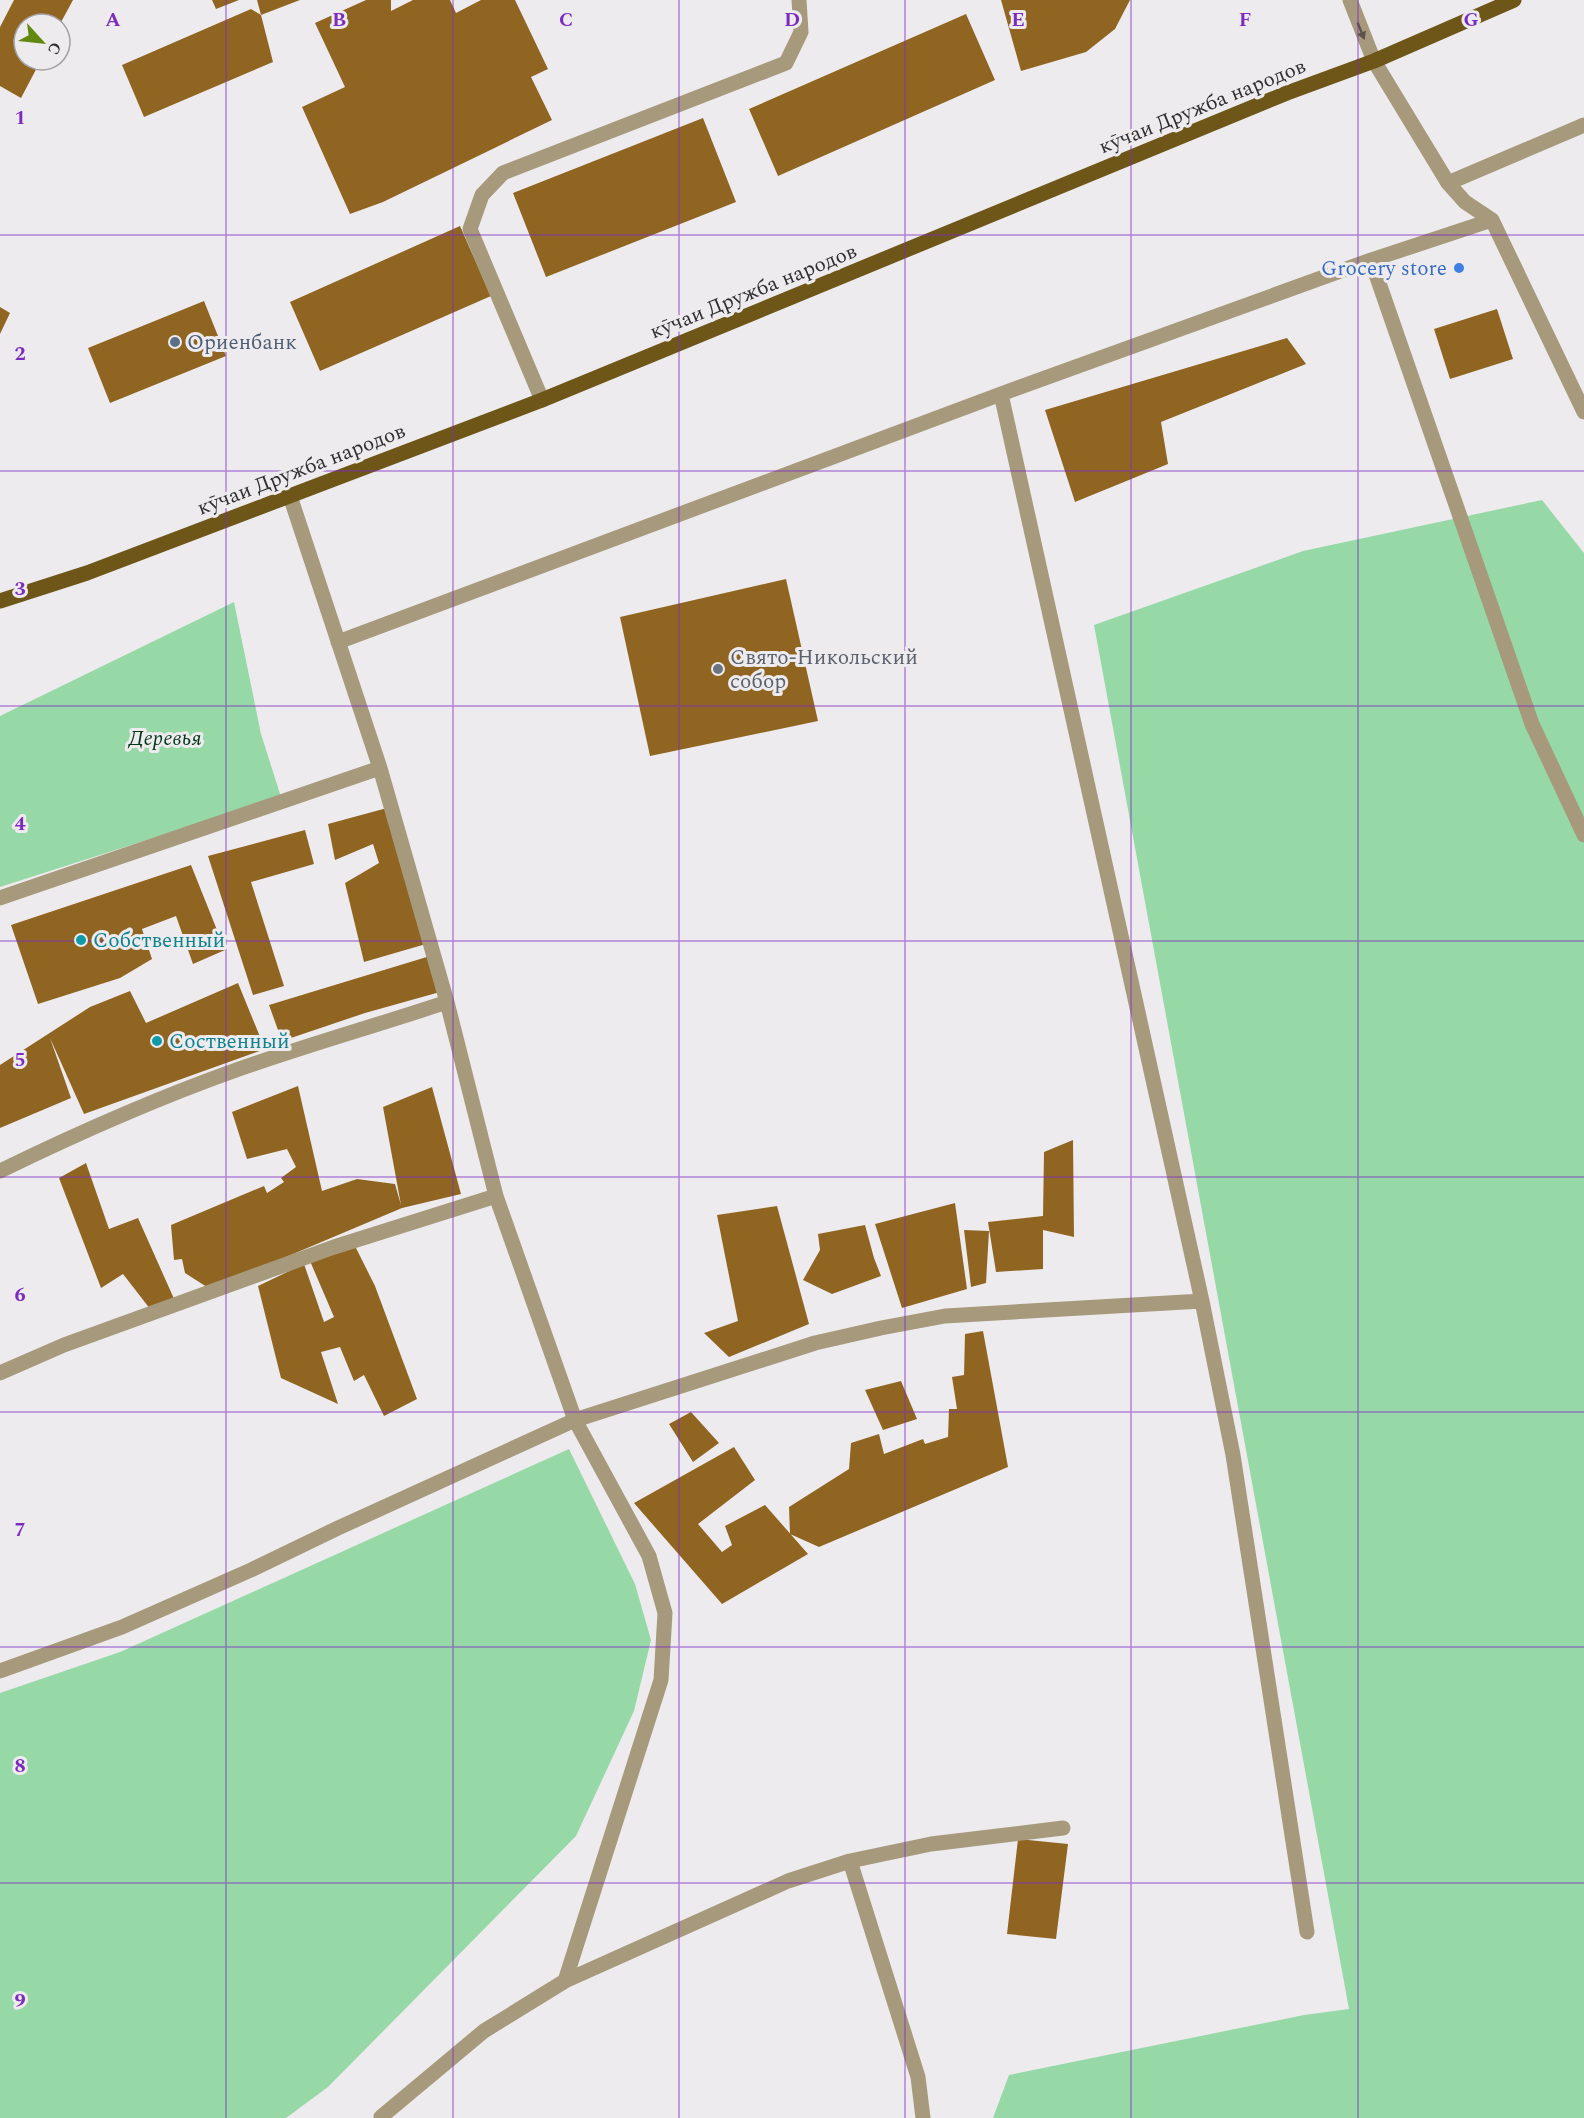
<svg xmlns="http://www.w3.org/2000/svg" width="1584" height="2118" font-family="Spectral,serif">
<rect width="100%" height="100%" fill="#eeebee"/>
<!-- green -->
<path fill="#97d8a7" d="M1542,500L1584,553V2118H993L1009,2075L1304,2015L1349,2009L1094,625L1303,551Z
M234,602L261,734L281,797L0,887V716Z
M569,1449L635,1584L651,1640L634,1711L576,1836L328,2087L286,2118H0V1693L120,1652Z"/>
<!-- building -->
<path fill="#906522" d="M14,0H73L60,24H24V60H41L21,98L0,86V27Z
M212,0H239L216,9Z
M257,0H300L261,15L273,62L144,117L122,65L251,9L261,15Z
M366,0H391V11L413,0H450L456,13L481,0H515L548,69L531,77L552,120L383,202L350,214L302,107L345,87L315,23Z
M1001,0H1130L1115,29L1086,52L1021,71Z
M966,14L995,80L778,176L749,109Z
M703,118L736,202L546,277L513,193Z
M460,226L491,296L320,371L290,302Z
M204,301L226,356L110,403L88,348Z
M0,307L10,313L0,334Z
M1497,309L1513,359L1450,379L1434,329Z
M1287,338L1306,364L1161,422L1168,464L1075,502L1045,410Z
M786,579L818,721L650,756L620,617Z
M387,808L426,944L364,962L345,883L379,863L373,844L335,860L328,824Z
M305,830L314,864L251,882L284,986L253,995L208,856Z
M191,865L225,950L193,964L176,916L142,929L152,959L120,978L38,1004L11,925Z
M430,956L440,992L365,1013L282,1041L269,1005Z
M238,983L265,1049L84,1114L50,1038L71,1098L0,1128V1065L90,1007L130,991L146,1023Z
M298,1086L322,1191L357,1179L395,1184L401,1205L383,1107L432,1087L461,1194L402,1208L210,1289L185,1273L182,1259L174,1260L171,1225L264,1186L267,1193L284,1182L281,1178L296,1167L287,1149L247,1159L232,1112Z
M1073,1140L1074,1237L1043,1230V1269L996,1272L988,1222L1043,1216L1044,1152Z
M86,1163L109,1229L138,1218L175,1301L154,1314L123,1274L101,1288L59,1178Z
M955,1203L967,1289L902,1308L875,1224Z
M777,1206L809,1324L729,1357L704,1333L738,1321L717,1215Z
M865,1225L874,1258L881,1276L832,1294L803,1280L820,1250L818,1234Z
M964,1230L989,1231L986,1283L971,1287Z
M355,1246L375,1286L417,1399L384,1416L364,1375L354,1381L340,1347L321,1352L338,1404L281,1378L258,1286L304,1264L324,1322L334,1317L310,1261Z
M983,1331L1008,1467L819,1547L790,1534L789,1507L849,1469L851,1443L879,1434L884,1454L923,1439L925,1444L948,1437L949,1409H957L952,1377L964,1375L965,1334Z
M901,1381L917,1419L883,1430L865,1390Z
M691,1412L719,1443L693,1462L669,1424Z
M734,1447L755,1480L698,1524L722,1552L732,1545L725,1526L765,1505L808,1554L722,1604L634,1503Z
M1018,1839L1068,1844L1056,1939L1007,1934Z"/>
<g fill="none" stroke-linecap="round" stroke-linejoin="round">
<!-- minor -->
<path stroke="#a79a7c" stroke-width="15" d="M1350,0L1374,61L1448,183L1465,202L1492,220L1584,412
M1448,183L1584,125
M1492,220L1371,260L1532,724L1584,835
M542,400L470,229L482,195L503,173L786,63L801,32L799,0
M338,642L1001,394
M0,898L380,768
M0,1171C78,1133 157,1098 239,1069C307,1045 378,1025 447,1002
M496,1196L575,1420L649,1556L665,1613L661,1680L565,1981
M0,1373L64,1345L334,1247L496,1196L447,1002L380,768L290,496
M0,1671L122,1627L251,1570L338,1528L575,1420L815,1343L881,1328L945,1316L1202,1301
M1307,1932L1233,1455L1202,1301L1001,394L1371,260
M381,2117L484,2031L565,1981L788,1881L850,1861
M923,2118L918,2077L850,1861L931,1844L1063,1828"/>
<!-- major -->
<path stroke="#6d5617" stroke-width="15" d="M0,601L87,573L542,400L1287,93L1374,61L1514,0"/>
</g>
<!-- one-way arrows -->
<defs><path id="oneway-solid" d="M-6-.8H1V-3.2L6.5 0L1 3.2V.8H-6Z" transform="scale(1.5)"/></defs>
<use fill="#5a544b" href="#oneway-solid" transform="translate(1361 31) rotate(68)"/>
<!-- grid -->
<path fill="none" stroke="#7b2cbf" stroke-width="1.5" stroke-opacity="0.55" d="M226,0V2118M453,0V2118M679,0V2118M905,0V2118M1131,0V2118M1358,0V2118M0,235H1584M0,471H1584M0,706H1584M0,941H1584M0,1177H1584M0,1412H1584M0,1647H1584M0,1883H1584"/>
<!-- markers -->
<circle fill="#3f7fe0" stroke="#eeebee" stroke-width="2" cx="1459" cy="268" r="6"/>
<circle fill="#5c6f8a" stroke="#eeebee" stroke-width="2" cx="175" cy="342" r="6"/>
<circle fill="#6b7280" stroke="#eeebee" stroke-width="2" cx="718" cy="669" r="6"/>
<g fill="#0f9aa8" stroke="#eeebee" stroke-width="2">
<circle cx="81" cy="940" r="6"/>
<circle cx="157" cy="1041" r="6"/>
</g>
<g text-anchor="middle" stroke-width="6" stroke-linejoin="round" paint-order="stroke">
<!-- street labels -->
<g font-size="21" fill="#302f30" stroke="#eeebee">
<text transform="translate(1202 106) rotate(-22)" y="7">кӯчаи Дружба народов</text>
<text transform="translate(753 291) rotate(-22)" y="7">кӯчаи Дружба народов</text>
<text transform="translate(301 469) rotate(-21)" y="7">кӯчаи Дружба народов</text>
</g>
<!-- shop labels -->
<g font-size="21" fill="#366cbe" stroke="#eeebee" text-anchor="end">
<text x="1447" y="275">Grocery store</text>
</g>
<!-- service labels -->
<g font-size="21" fill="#4e5e75" stroke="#eeebee" text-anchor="start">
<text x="187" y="349">Ориенбанк</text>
</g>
<!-- worship labels -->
<g font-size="21" fill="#5b616d" stroke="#eeebee" text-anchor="start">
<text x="730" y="664">Свято-Никольский<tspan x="730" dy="24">собор</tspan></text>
</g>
<!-- park labels -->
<g font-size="21" font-style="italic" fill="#013717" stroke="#eeebee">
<text x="165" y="745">Деревья</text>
</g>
<!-- culture labels -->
<g font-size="21" fill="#0d838f" stroke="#eeebee" text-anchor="start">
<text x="93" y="947">Собственный</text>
<text x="169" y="1048">Соственный</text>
</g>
</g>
<g font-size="20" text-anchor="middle" font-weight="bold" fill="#7b2cbf" stroke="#eeebee" stroke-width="6" stroke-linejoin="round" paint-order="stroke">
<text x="113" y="26">A</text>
<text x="339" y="26">B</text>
<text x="566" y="26">C</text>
<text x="792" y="26">D</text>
<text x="1018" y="26">E</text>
<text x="1245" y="26">F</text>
<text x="1471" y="26">G</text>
<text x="20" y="124">1</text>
<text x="20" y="360">2</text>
<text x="20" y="595">3</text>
<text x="20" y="830">4</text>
<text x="20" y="1066">5</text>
<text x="20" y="1301">6</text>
<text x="20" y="1536">7</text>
<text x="20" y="1772">8</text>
<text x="20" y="2007">9</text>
</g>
<!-- north arrow -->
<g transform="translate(42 42) rotate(117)"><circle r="28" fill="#eeebee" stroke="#a2a0a2" stroke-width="1.5"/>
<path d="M0-4.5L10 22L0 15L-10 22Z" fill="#62880f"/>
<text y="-9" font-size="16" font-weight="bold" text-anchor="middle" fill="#302f30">С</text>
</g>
</svg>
